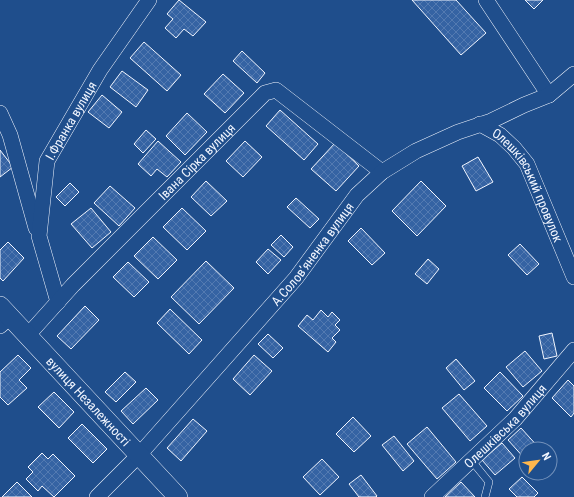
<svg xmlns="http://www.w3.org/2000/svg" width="574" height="497" font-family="'Roboto Condensed',sans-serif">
<defs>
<pattern id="building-cross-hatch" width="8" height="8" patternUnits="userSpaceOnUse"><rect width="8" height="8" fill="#3563a3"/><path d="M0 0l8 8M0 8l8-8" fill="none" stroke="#537ab1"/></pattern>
</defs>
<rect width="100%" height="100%" fill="#1f4e8c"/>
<!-- building -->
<path fill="url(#building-cross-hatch)" stroke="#f2f6ff" d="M179,0L206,22L193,36L184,29L176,38L165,28L173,19L167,14Z
M412,0H456L486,33L461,55Z
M525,0H543L534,9Z
M144,42L181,75L167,91L130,58Z
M242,51L265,73L257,83L233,61Z
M122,71L148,90L136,107L110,87Z
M223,74L244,93L225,113L204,94Z
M102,95L122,112L109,128L88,112Z
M280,110L318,144L304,160L266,126Z
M187,113L207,132L185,155L166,136Z
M146,130L156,139L143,153L134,144Z
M158,141L181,162L167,177L157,169L151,176L138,164Z
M245,141L262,157L243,177L226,161Z
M335,143L359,166L336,191L311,169Z
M0,150L13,167L0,177Z
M478,157L493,182L476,191L462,166Z
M206,181L227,201L211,216L191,197Z
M421,181L446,206L417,236L392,211Z
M70,183L79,192L65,206L56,197Z
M110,186L135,208L119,226L94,203Z
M296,198L319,219L310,228L287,207Z
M91,208L111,232L92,248L71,224Z
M182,208L206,231L187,250L163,227Z
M361,228L385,253L372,265L348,241Z
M281,235L293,247L284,257L271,245Z
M153,237L177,260L158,279L134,256Z
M8,242L24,258L3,281L0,278V250Z
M520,244L539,264L527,275L508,255Z
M268,249L281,260L268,274L256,262Z
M428,259L439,269L427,284L415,274Z
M206,261L234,288L199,324L171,297Z
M128,262L149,282L134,297L113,277Z
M85,306L99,320L71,349L57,336Z
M170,309L202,340L189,354L157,323Z
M321,310L328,317L332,312L340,320L335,325L340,330L332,338L336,342L328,352L298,326L307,315L313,320Z
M552,333L557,356L544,359L539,336Z
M268,334L283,348L273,358L258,344Z
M525,351L542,371L523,387L506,367Z
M18,355L31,368L19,380L27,388L8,405L0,397V372Z
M254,355L272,371L250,395L233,379Z
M456,359L475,381L464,390L446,368Z
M125,372L136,382L116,402L105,392Z
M500,372L523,396L507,411L484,388Z
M568,380L574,386V413L571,417L552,398Z
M146,388L158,400L133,424L121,411Z
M54,392L74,412L59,428L38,407Z
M459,394L487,426L470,441L442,408Z
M353,417L371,436L354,452L336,434Z
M193,419L207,431L181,461L167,448Z
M82,424L107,449L93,463L68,438Z
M427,427L456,462L437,479L407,444Z
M521,428L540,449H526V460L508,440Z
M394,436L414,461L403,471L382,445Z
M502,443L515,458L495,475L482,460Z
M42,453L48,459L53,454L75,476L54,497L42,486L38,491L26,479L33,472L28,467Z
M322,459L339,477L320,495L303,477Z
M361,475L377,496L376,497H359L349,484Z
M522,477L538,493L534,497H517L509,489Z
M17,482L32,497H2Z
M461,482L475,497H445Z"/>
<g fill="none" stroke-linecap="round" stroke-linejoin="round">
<defs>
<path id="service" d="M471,460L489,482L485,497"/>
<g id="minor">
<path d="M486,0L549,95"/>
<path d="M0,113L10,135L36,228"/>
<path id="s1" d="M480,124L500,135L514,148L527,164L574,277"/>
<path id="s2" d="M58,302L39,236L47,161L100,70L149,0"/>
<path d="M0,326L10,317"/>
<path id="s3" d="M28,335L73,285L265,93L276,90L382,172"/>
<path id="s4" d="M97,497L139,455L296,278L357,195L382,172L416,151L458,132L491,121L524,105L549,95L574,74"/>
<path id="s5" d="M432,497L515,419L574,350"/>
</g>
<g id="tertiary">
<path id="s6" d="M0,306L178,497"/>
</g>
</defs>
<!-- service casing -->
<use href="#service" stroke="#f2f6ff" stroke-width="8"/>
<!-- minor casing -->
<use href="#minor" stroke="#f2f6ff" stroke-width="16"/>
<!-- tertiary casing -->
<use href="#tertiary" stroke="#f2f6ff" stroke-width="20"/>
<!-- service -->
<use href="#service" stroke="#1f4e8c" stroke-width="7"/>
<!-- minor -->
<use href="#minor" stroke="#1f4e8c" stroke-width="15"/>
<!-- tertiary -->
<use href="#tertiary" stroke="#1f4e8c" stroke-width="19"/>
</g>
<g text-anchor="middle" stroke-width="3" stroke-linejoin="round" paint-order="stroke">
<!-- street labels -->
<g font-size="13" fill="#f2f6ff" stroke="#1f4e8c">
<text dy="5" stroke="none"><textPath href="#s2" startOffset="191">І.Франка вулиця</textPath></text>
<text dy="5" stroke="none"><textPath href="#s3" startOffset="242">Івана Сірка вулиця</textPath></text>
<text dy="5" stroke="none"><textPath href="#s1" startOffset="81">Олешківський провулок</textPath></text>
<text dy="5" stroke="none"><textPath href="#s4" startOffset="325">А.Солов’яненка вулиця</textPath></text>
<text dy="5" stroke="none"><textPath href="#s6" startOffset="130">вулиця Незалежності</textPath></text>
<text dy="5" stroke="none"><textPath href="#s5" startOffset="102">Олешківська вулиця</textPath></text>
</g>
</g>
<!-- north arrow -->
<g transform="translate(538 461) rotate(61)"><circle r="19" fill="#1f4e8c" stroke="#7391ba"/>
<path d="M0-3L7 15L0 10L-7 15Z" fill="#ffb74d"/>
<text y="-6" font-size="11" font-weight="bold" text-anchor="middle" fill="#f2f6ff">N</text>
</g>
</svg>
